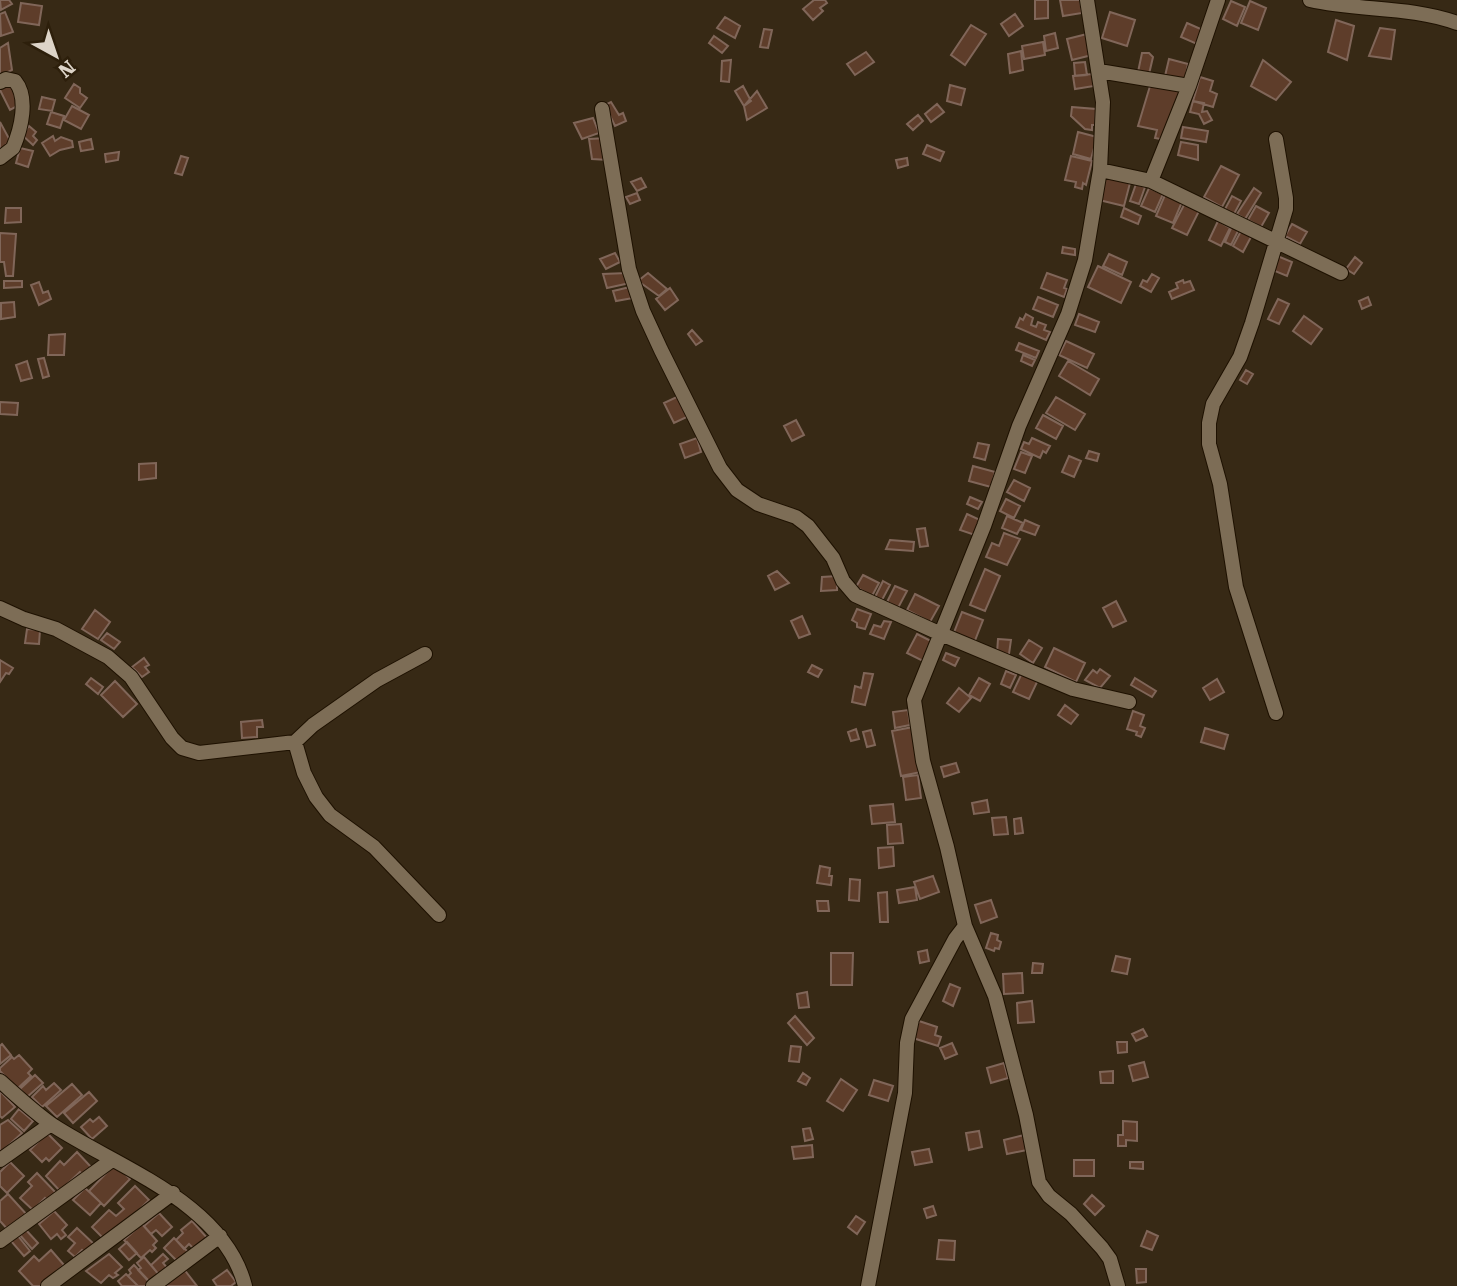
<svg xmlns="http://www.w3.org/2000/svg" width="1457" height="1286" font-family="'Roboto Serif',serif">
<rect width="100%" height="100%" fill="#372915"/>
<!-- building -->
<path fill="#5e3d2a" stroke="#806659" stroke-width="2" d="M0,0H9L12,4L1,10Z
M814,0H825L827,3L820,8L823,11L813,20L803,9Z
M1035,0H1048V18L1035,19Z
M1060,0H1080L1082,13L1063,16Z
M1231,1L1245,7L1237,26L1223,19Z
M1250,1L1266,8L1258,30L1241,23Z
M21,3L42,6L39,25L18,22Z
M5,12L13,32L1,36L0,14Z
M1110,12L1135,20L1127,46L1102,38Z
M1015,14L1023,26L1009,36L1001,24Z
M725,17L740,26L735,38L717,28Z
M1336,20L1354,26L1347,60L1328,52Z
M1187,23L1203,30L1197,44L1181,37Z
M971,25L986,34L965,65L951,55Z
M1380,28L1395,30L1391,59L1369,56Z
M764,29L772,30L768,48L760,47Z
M1055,33L1058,48L1046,51L1044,36Z
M1087,34L1092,55L1072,60L1067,39Z
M714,36L728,46L722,53L709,43Z
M1043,42L1045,55L1024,59L1022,46Z
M8,43L12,70L0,76V48Z
M1021,51L1023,70L1010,73L1008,54Z
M866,52L874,62L855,75L847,64Z
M1142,53H1149L1153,57L1149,74L1138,72Z
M1169,59L1188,64L1185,80L1165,76Z
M731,60L729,82L721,81L722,61Z
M1263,60L1291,82L1276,100L1251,86Z
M1085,62L1087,75L1075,76L1074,63Z
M1092,74L1094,86L1075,89L1073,76Z
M1200,77L1213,81L1210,91L1217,94L1213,107L1193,101Z
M10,81L21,104L10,110L0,90V86Z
M74,84L80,88V93L87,98L80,108L65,98Z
M950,85L965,89L961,105L947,101Z
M743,86L751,101L744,106L735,91Z
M1150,86L1183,91L1166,140L1155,138L1157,130L1138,126Z
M757,91L767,108L747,120L744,106Z
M42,97L55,100L52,111L39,109Z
M1193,101L1204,103L1202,112L1207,111L1212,120L1204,124L1199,114L1190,112Z
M611,102L619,115L623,113L626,121L615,126L605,105Z
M937,104L944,112L931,122L925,114Z
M72,106L89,115L81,129L64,120Z
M1072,107L1096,109L1095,125H1092V130L1085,129L1071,116Z
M51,112L64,116L60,128L47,124Z
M918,115L923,121L913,130L907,124Z
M593,118L599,133L582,139L574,123Z
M0,122L13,146L0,153Z
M29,126L36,132L33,136L37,140L33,145L22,135Z
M1183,127L1208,131L1206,142L1181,138Z
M1078,132L1097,137L1091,159L1073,154Z
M53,136L55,141L61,137L72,141L73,147L60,150L50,156L42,143Z
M606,138L608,160L592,159L589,139Z
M91,139L93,149L81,151L79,142Z
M1181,142L1198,145V160L1178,155Z
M927,145L944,152L940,161L923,154Z
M20,148L33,151L28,167L16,163Z
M119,152L118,160L106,162L105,154Z
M181,156L188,158L182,175L175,173Z
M1071,156L1092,161L1086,185L1083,183L1082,189L1075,187L1076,182L1065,180Z
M907,158L908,165L898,168L896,160Z
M1221,166L1239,175L1222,207L1204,197Z
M1105,177L1130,183L1124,206L1099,200Z
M641,178L646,187L637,191L631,182Z
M1136,184L1145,187L1139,204L1130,201Z
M1149,188L1163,194L1155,212L1141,206Z
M1254,188L1261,193L1245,219L1237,214Z
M637,193L640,200L630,204L626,197Z
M1165,195L1182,202L1173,223L1156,216Z
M1232,196L1241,201L1234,214L1225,209Z
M1185,203L1200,209L1187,235L1172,228Z
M1256,206L1269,213L1261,227L1248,220Z
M6,208H21V222L5,223Z
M1124,208L1141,216L1138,224L1121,217Z
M1218,221L1230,228L1221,246L1209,240Z
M1292,224L1307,232L1300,244L1285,236Z
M1232,226L1239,229L1231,245L1225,242Z
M1241,231L1252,235L1243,252L1233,246Z
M0,233L16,234L13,276H6L4,262H0Z
M1063,247L1075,249V255L1062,253Z
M615,253L620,262L606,269L600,259Z
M1109,254L1127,262L1122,275L1103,266Z
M1275,255L1292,262L1287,276L1270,269Z
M1355,257L1362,263L1354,274L1346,269Z
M1098,266L1131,282L1121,303L1088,287Z
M627,273L630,283L607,288L603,274Z
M648,273L667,289L659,296L638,281Z
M1047,273L1067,280L1064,288L1067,289L1064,297L1041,288Z
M1152,274L1159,278L1151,292L1140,286L1143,280L1147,282Z
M1183,280L1184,283L1190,281L1194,290L1172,299L1169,292L1178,288L1176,283Z
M4,281H22V287L4,288Z
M39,282L43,293L48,291L51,299L39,305L31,285Z
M630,287L633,298L616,301L613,291Z
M670,288L678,300L665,310L656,299Z
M1038,297L1058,305L1053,317L1033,309Z
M1368,297L1371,305L1362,309L1359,301Z
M1278,299L1289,304L1279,324L1268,319Z
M14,302L15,317L1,319V303Z
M1026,314L1033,318L1031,325L1036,327L1038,322L1046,325L1044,330L1050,332L1046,340L1016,327L1020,318L1023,320Z
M1079,314L1099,322L1095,332L1075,325Z
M1304,316L1322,329L1311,344L1293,331Z
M692,330L702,341L696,345L688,334Z
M65,334L64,355H48L49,335Z
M1066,341L1094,354L1087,368L1059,355Z
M1019,343L1039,351L1036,358L1016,350Z
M1023,355L1035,360L1032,366L1021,361Z
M44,358L49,376L43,378L38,359Z
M27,361L32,378L21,381L16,365Z
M1068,361L1099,379L1090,395L1059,376Z
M1246,370L1253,374L1247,384L1240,380Z
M681,395L691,415L674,423L664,403Z
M1056,397L1085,414L1075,430L1046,413Z
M0,402L18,403L17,415L0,414Z
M1043,415L1063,426L1056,439L1036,428Z
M796,420L804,435L792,441L784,426Z
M697,438L701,452L685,458L680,444Z
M1032,438L1050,446L1046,453L1043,451L1040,458L1021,449L1024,442L1029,444Z
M978,443L989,445L985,460L974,457Z
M1089,451L1099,454L1097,461L1086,458Z
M1021,452L1032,456L1025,473L1014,469Z
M1069,456L1081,461L1074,477L1062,472Z
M156,463V478L139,480V464Z
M973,466L995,472L991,487L969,481Z
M1014,480L1030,488L1024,501L1007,492Z
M970,497L982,502L978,509L967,504Z
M1006,499L1020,506L1014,518L1000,511Z
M967,514L980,520L975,535L960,530Z
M1007,516L1023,523L1017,534L1002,528Z
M1025,520L1039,526L1035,535L1021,530Z
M925,528L928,546L920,547L917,529Z
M1004,533L1020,539L1007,565L986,557L992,543L999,546Z
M890,540L914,542L913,551L886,549Z
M985,569L1000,576L985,611L970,605Z
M777,571L789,583L775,590L768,576Z
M863,575L879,583L872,596L856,587Z
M837,576V590L821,591L822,577Z
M883,581L890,585L882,600L875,597Z
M895,586L907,591L898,608L887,602Z
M915,594L939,606L930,622L907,610Z
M1116,601L1126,621L1113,627L1103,608Z
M857,609L871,614L865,629L857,627V623L852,620Z
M95,610L110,622L98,639L82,629Z
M962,612L983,620L974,643L953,635Z
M802,616L810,634L799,638L791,621Z
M884,621L891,622L884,639L870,634L874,625L881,627Z
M27,629L40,630L39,644L25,643Z
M107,633L120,642L114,649L101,640Z
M917,634L933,642L923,661L907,653Z
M998,639L1011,640L1009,654L997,653Z
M1029,640L1042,648L1033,663L1020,654Z
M1054,648L1085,663L1076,682L1045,667Z
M946,653L959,658L955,666L943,660Z
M144,658L149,665L145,667L149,672L142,677L132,667Z
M0,660L13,668L9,674L6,673L0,682Z
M812,665L822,670L818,677L808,672Z
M1100,669L1110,676L1100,688L1085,680L1093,670L1097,673Z
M1006,671L1016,675L1010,688L1001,684Z
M864,673L873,674L865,705L852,702L855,686L861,688Z
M1022,673L1038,680L1029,699L1013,692Z
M91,678L103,687L98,694L86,684Z
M979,678L990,684L980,701L969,695Z
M1135,678L1156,691L1152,697L1131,685Z
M1217,679L1224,692L1210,700L1203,688Z
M115,681L137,704L123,717L101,695Z
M959,688L971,698L959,712L947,703Z
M1065,705L1078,715L1071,724L1058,715Z
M908,710L910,725L895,728L893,712Z
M1133,711L1144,715L1140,726L1145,728L1141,737L1136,735L1137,732L1127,729Z
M262,720L263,727H257V737L242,738L241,722Z
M913,727L921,772L901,776L892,731Z
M1205,728L1228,735L1224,749L1201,742Z
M856,729L859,739L851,741L848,732Z
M871,730L875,745L867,747L863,732Z
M956,763L959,772L944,777L941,767Z
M918,775L921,798L906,800L903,777Z
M987,800L989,812L974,814L972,803Z
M893,804L895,822L872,824L870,806Z
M1006,817L1008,834L994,835L992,818Z
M1021,818L1023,833L1015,834L1014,819Z
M901,824L903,843L888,844L887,825Z
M893,847L894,866L879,868L878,848Z
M820,866L830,868L829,876H832L831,885L817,883Z
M933,876L939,892L920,899L914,882Z
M850,879L860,880L859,901L849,900Z
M915,887L917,900L899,903L897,890Z
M887,892L888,922H880L878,893Z
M991,900L997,917L981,923L975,905Z
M817,901H828L829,911H818Z
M991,933L998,935L997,940L1001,942L999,949L995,948L994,951L986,948Z
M927,950L929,961L920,963L918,952Z
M831,953H853L852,985H831Z
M1116,956L1130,959L1127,974L1112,971Z
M1033,963L1043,964L1042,973H1032Z
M1022,973L1023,993L1004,994L1003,974Z
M950,984L960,988L953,1006L943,1001Z
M807,992L809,1007L799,1008L797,994Z
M1032,1001L1034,1022L1018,1023L1017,1003Z
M795,1016L814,1038L807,1045L788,1023Z
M919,1021L937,1027L935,1035L941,1037L938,1046L913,1038Z
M1143,1029L1147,1036L1136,1041L1132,1034Z
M1117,1042H1127V1052L1118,1053Z
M952,1043L957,1054L945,1059L940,1048Z
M2,1044L11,1055L0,1064V1046Z
M791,1046L801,1047L799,1062L789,1061Z
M19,1055L32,1069L28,1073L31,1076L17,1089L0,1071V1068L12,1057L14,1059Z
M1144,1062L1148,1077L1133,1081L1129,1066Z
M1004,1063L1008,1078L991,1083L987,1068Z
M1113,1071V1083H1101L1100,1072Z
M803,1073L810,1078L806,1085L798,1081Z
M35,1075L43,1083L27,1097L20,1089Z
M841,1079L857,1090L843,1111L827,1101Z
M874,1080L893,1086L888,1101L869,1095Z
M54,1083L61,1090L42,1107L32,1097L43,1086L46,1090Z
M72,1084L82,1095L57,1117L46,1106Z
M0,1091L15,1107L2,1118L0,1116Z
M89,1092L97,1101L73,1123L64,1113Z
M19,1109L33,1121L24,1131L11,1119Z
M99,1117L107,1126L92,1139L81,1127L90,1119L93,1122Z
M8,1120L22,1133L0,1153V1125Z
M1123,1121L1137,1122V1141L1126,1140V1146H1118V1135H1123Z
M810,1128L813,1139L805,1141L803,1129Z
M979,1131L982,1147L969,1150L966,1133Z
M47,1133L62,1148L49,1161L46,1158L42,1162L30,1150Z
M1024,1135L1027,1150L1007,1154L1004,1140Z
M812,1145L813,1157L794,1159L792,1147Z
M929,1149L932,1162L915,1165L912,1152Z
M77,1152L91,1167L83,1175L80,1172L60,1191L46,1176L60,1161L64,1165Z
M1074,1160H1094V1176H1074Z
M10,1162L24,1176L7,1193L0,1186V1172Z
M1130,1162H1143V1169L1130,1168Z
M115,1164L130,1179L104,1206L89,1191Z
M37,1173L58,1195L50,1203L45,1198L33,1210L20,1198L32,1186L28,1182Z
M135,1186L149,1200L116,1233L105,1240L92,1227L109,1210L116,1216L124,1209L118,1203Z
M85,1188L101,1203L90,1215L73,1200Z
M8,1194L28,1216L10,1232L0,1221V1201Z
M1092,1195L1104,1206L1095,1215L1084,1204Z
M933,1206L936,1215L927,1218L924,1209Z
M54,1211L67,1225L62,1230L66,1235L61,1239L57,1234L51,1239L39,1224Z
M159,1213L172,1227L162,1236L156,1230L151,1234L144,1226Z
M856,1216L865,1222L857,1234L848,1227Z
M192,1221L209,1240L194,1249L189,1244L184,1249L176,1240L183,1233L181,1230Z
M142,1224L157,1241L153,1245L156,1248L152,1252L150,1250L141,1258L124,1240Z
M77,1228L96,1246L87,1255L82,1250L75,1257L68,1251L75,1243L68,1237Z
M26,1230L38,1243L32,1249L20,1235Z
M1147,1231L1158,1236L1152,1250L1141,1246Z
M18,1236L30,1251L24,1256L11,1241Z
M174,1238L190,1254L180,1264L164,1248Z
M939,1240L955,1241L954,1260L937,1259Z
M127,1242L137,1253L129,1260L119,1249Z
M51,1250L64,1265L41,1286H33L19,1271L34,1256L39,1261Z
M109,1254L122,1267L115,1273L118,1275L113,1278L109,1275L101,1283L86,1271Z
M163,1254L168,1259L163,1263L168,1269L160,1276L151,1265Z
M144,1257L160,1276L151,1284L138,1270L141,1268L137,1263Z
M134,1265L150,1282L145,1286H138L128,1276L131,1273L129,1270Z
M183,1268L197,1286H163Z
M1136,1269H1146V1282L1137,1283Z
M227,1270L236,1282L231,1286H217L213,1280Z
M126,1274L138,1286H122L118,1281Z"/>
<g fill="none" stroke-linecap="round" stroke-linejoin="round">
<defs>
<path id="minor" d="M1087,0L1103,102L1100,170L1085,260L1068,314L1019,426L984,526L914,700L923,761L947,847L965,926L995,996L1026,1115L1039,1182L1049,1196L1071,1214L1102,1248L1110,1259L1118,1286
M1310,0C1358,11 1411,6 1457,23
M1099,71L1189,86
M0,82L6,79L15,81C29,98 21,129 13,148L0,158
M602,109L629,269L643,311L661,350L720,468L737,490L758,504L796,517L808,526L833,558L843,581L855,595L941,634L1073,689L1129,702
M1276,139L1286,198V209L1252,323L1240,357L1213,404L1209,423V444L1220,484L1236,587L1276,713
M1100,170L1151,181L1341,273
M1151,181L1189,86L1218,0
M0,608L24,619L56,629L108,657L131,677L172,738L182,748L199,753L295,742L313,725L377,680L425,654
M295,742L304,773L316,797L330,815L374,847L439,915
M0,1081C17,1096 35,1113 54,1126C119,1168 224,1203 245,1286
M0,1160L51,1124
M0,1241L112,1160
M48,1286L173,1193
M153,1286L220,1236
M868,1286L905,1093L907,1043L912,1019L955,939L965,926"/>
</defs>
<!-- minor casing -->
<use href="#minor" stroke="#1e1101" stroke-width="16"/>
<!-- minor -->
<use href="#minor" stroke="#7d6d56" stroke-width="14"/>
</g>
<!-- north arrow -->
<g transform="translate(56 56) rotate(140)" stroke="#2d1f0b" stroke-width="5" paint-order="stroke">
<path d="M0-5L12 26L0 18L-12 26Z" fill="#ddd4c8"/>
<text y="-10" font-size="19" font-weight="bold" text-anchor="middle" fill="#ddd4c8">N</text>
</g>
</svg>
